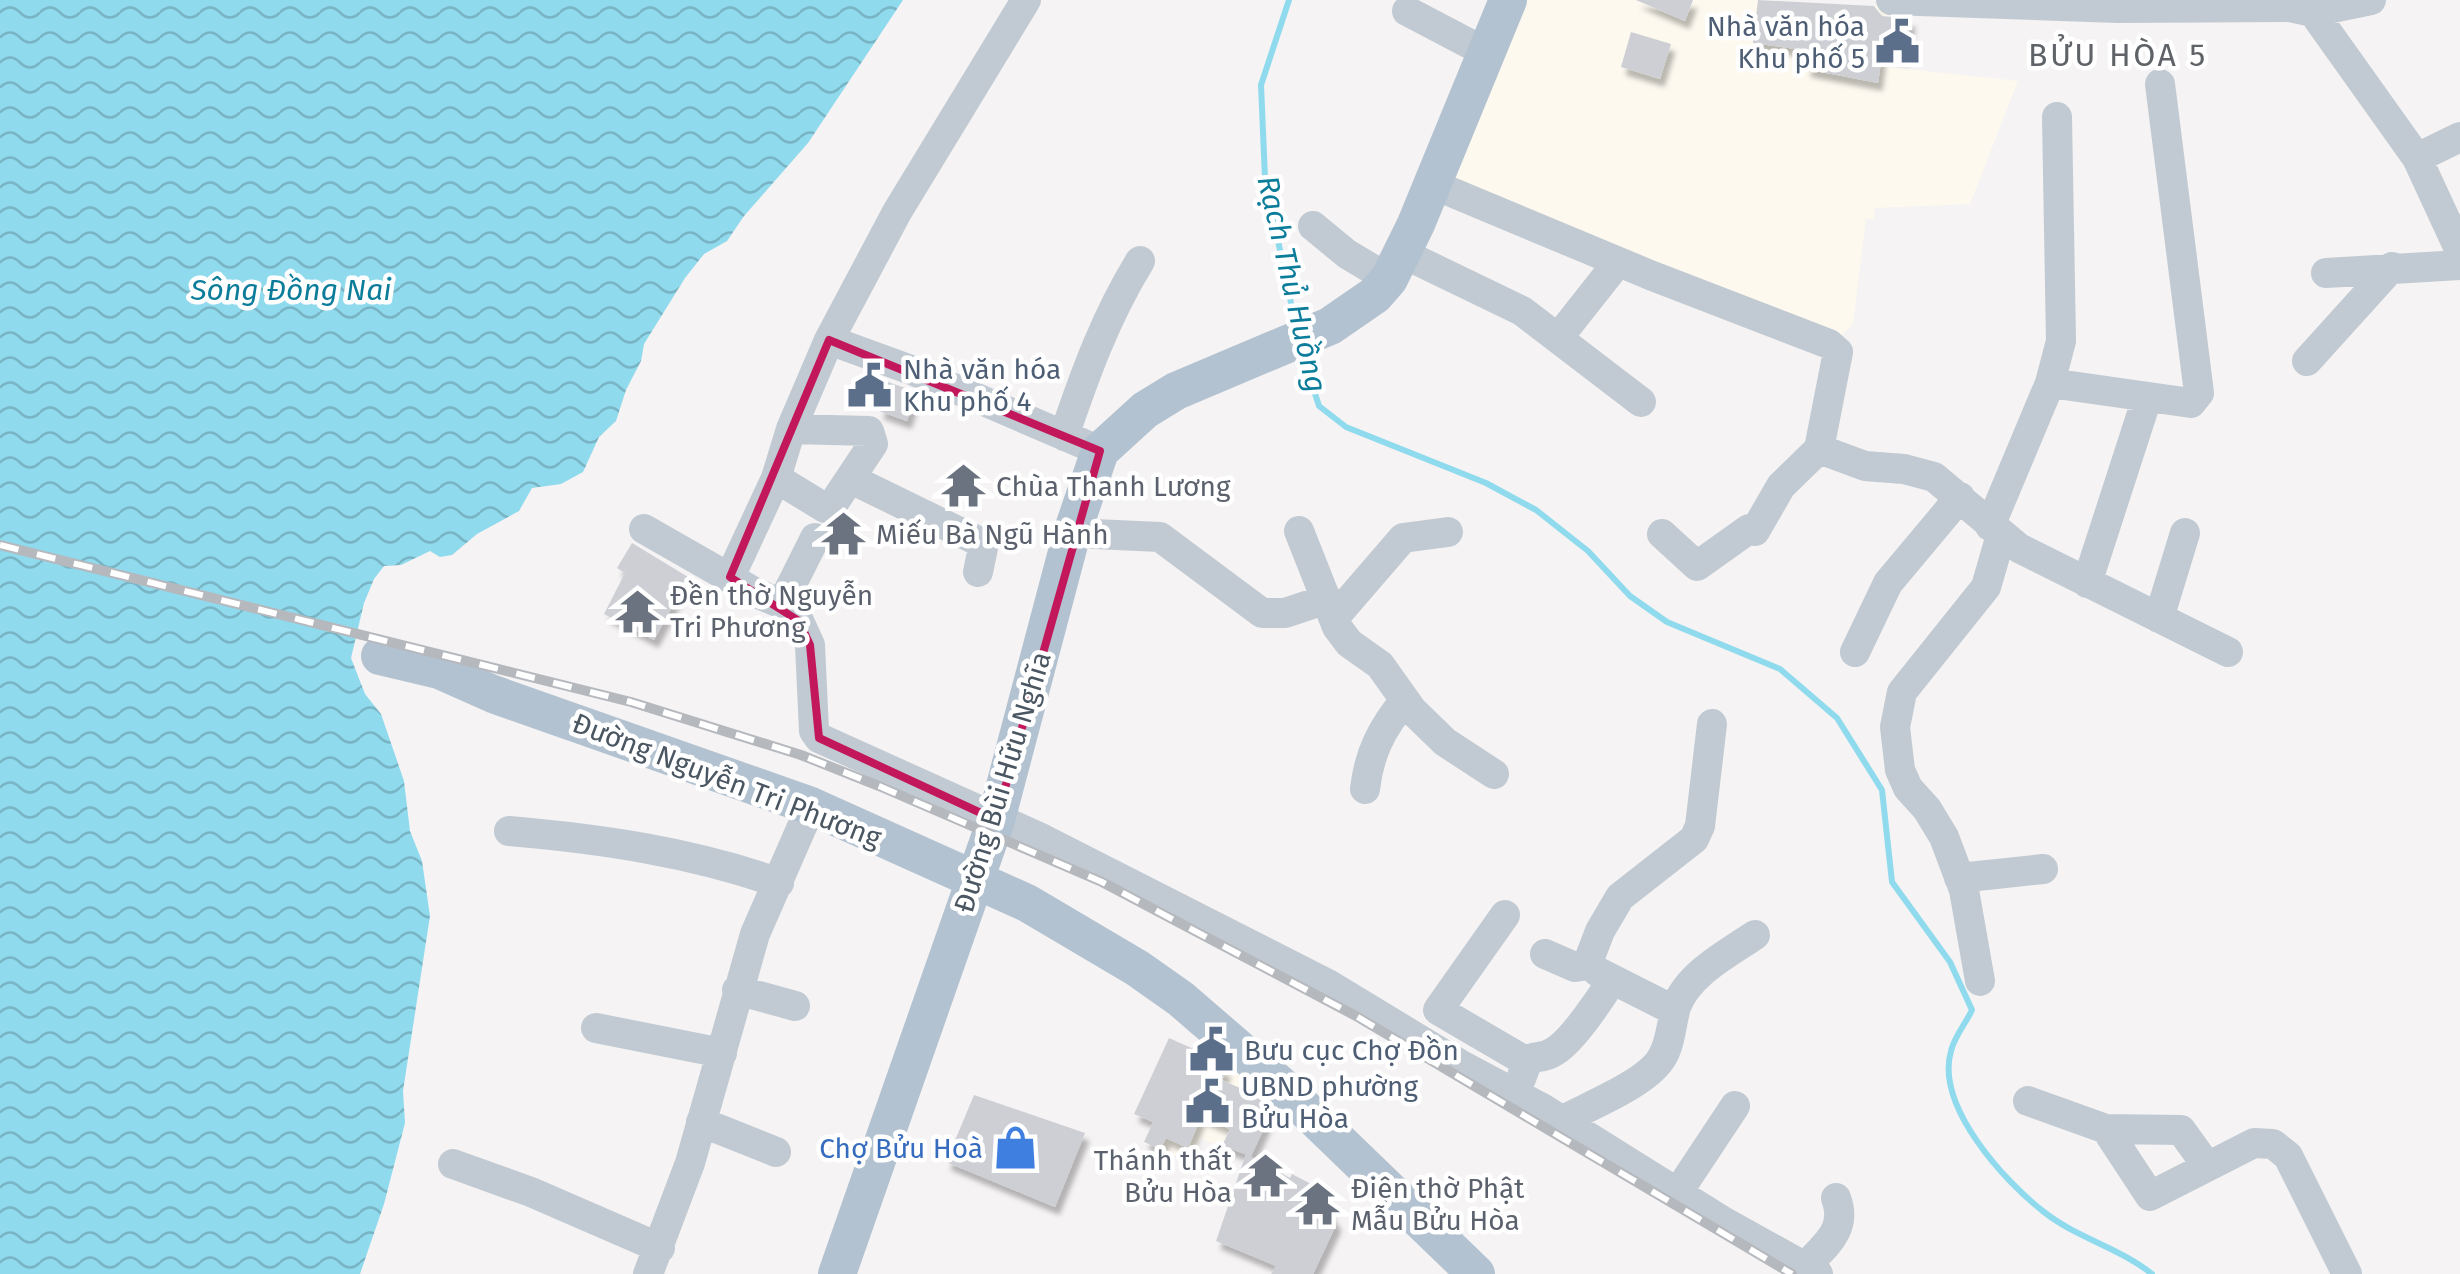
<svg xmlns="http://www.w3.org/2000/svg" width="2460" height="1274" font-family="'Fira Sans',sans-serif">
<defs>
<pattern id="water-waves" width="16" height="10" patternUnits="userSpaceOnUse" patternTransform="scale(2.5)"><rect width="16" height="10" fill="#90daee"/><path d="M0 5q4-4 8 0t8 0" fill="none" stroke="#78b4c4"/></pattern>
<filter id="shadow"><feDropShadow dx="4.5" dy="8" stdDeviation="2.5" flood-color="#0004"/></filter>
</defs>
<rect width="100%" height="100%" fill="#f5f3f3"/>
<!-- commercial -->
<path fill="#fdf9ef" d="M1520,0H1759L1888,7L1880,66L2018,81L1970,204L1875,208L1874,219H1866L1853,324L1837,340L1445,182Z
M1169,1038L1212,1057L1221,1048L1278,1099L1255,1147L1249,1145L1245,1154L1201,1139L1189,1161L1144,1143L1153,1122L1134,1114Z"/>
<!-- water -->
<path fill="url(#water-waves)" d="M0,0H903L808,143L744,216L727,241L704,254L685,278L644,344L641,361L626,390L616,421L599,437L583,472L561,484L532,488L519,511L477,534L452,555L440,557L430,551L401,565L384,566L374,579L364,603L351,658L365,694L381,714L404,781L410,831L422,861L430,916L403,1091L405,1123L384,1204L360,1274H0Z"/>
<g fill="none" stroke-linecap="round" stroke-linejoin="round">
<!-- stream -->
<path stroke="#90daee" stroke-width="6" d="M1289,0L1261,85L1265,178L1296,327
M1302,354L1319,406L1346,427L1486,483L1536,510L1588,551L1630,596L1667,622L1780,669L1837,718L1882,790L1892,882L1950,962L1972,1010C1966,1023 1954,1037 1951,1051C1935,1106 2005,1182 2044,1212C2077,1238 2120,1248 2152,1274"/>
</g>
<!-- building -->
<path fill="#cdcfd5" filter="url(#shadow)" d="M1636,0H1693L1685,21Z
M1758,0L1874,6L1882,16L1911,19L1905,58L1882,54L1878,83L1806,69L1810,51L1753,43Z
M1631,32L1671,44L1660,79L1621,67Z
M888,382L917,392L907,421L879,411Z
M632,543L688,577L654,640L604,614L625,573L617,568Z
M1169,1038L1214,1058L1218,1061L1216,1065L1227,1069L1222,1080L1260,1097L1273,1109L1251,1156L1222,1146L1230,1129L1201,1117L1188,1148L1166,1138L1160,1149L1144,1142L1153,1122L1134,1114Z
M974,1095L1085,1133L1055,1207L946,1162Z
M1246,1154L1290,1178L1292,1174L1313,1185L1337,1223L1313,1274H1271L1276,1266L1216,1241Z"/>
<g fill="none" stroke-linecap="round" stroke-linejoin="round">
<!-- minor -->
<path stroke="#c1cad2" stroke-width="30" d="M1891,0L2118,8L2290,7L2313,12L2417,158L2460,251
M1407,11L1487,53
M2313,12L2371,0
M2417,158L2460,137
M1432,184L1650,275L1829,344L1838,352L1819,449L1781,486L1755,531L1749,529L1697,566L1662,534
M1313,226L1347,254L1389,279
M1402,253L1522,311L1641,402
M2326,273L2460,265
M1558,338L1618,262
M829,340L914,371L1100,451
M2307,361L2392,267
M2050,383L2191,403L2199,393L2160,84
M1064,436C1085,374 1106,316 1140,261
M1819,449L1865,466L1904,469L1934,477L2019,548L2228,652
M776,478L825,508L831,507L873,444L869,431L791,429
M851,479L978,541L983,548L978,572
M1990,526L2050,383L2061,341L2057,117
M644,529L756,593L782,604L799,621L810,645L814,731L819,738L1043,839L1328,984L1463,1066L1542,1108L1721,1220L1818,1274
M1299,531L1337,627L1349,643L1380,665L1412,710L1445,742L1494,774
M1072,533L1160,537L1262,613H1285L1327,599
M730,577L776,478L791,429L829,340L897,212L1026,0
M2087,583L2147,398
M782,604L815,538
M1334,618L1403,538L1448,532
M2159,618L2185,533
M1855,652L1888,583L1960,497
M1365,789C1369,753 1382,728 1405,700
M509,831C602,839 691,852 779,883
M1959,878L2043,869
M1505,915L1438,1010L1527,1062
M1545,954L1575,967L1587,965L1600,931L1620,897L1694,839L1700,826L1712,724
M1598,972L1675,1011
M1980,981L1964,890L1944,837L1927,809L1908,788L1900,770L1895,727L1902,692L1986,587L2001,535
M737,990L795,1006
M596,1028L722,1053
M1521,1079C1532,1045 1534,1065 1555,1051C1573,1040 1601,998 1612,980
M2028,1101L2106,1129L2181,1130L2207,1166
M1563,1120C1589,1106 1645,1084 1661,1059C1671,1044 1671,1024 1676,1007C1688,974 1727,954 1755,935
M701,1122L776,1152
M2106,1129L2150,1196L2254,1143L2273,1144L2288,1156L2347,1274
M453,1164L531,1192L660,1248
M1678,1192L1735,1106
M1805,1267C1825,1245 1848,1230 1836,1198
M648,1274L690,1163L755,934L811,806"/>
<!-- major -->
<path stroke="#b3c2d1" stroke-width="38" d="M380,656L439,670L493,694L811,806L1027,903L1137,968L1181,999L1277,1082L1476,1274
M837,1274L996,820L1072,533L1100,451L1145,410L1176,391L1330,326L1375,295L1389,279L1416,224L1508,0"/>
<defs>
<path id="rail" d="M0,545L631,702L801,755L879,786L1102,882L1356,1016L1792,1274"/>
</defs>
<!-- rail casing -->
<use href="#rail" stroke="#b5b8bd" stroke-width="10"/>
<!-- rail -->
<use href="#rail" stroke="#fff" stroke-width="6" stroke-dasharray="19" stroke-linecap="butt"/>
</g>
<!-- marked area -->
<path fill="none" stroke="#c2185b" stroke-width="8" stroke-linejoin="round" d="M829,340L1100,451L996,820L819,738L810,645L799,621L730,577Z"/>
<!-- icons -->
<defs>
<symbol id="civic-bare" viewBox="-9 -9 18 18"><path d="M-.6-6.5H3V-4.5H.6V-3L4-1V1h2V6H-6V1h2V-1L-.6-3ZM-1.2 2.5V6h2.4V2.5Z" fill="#5c6f8a" stroke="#fff" stroke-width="2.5" paint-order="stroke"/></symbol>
<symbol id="temple-bare" viewBox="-9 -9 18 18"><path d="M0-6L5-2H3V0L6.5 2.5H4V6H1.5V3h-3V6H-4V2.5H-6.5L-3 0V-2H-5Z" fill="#6b7280" stroke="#fff" stroke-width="2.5" paint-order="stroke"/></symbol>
<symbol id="shop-bare" viewBox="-9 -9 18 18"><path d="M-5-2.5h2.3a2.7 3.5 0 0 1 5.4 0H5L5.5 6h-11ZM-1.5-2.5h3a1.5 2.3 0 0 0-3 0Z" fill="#3f7fe0" stroke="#fff" stroke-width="2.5" paint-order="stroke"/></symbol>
</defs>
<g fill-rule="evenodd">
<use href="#civic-bare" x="1866" y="10" width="63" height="63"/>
<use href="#civic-bare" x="838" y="354" width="63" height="63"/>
<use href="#temple-bare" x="932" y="454" width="63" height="63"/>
<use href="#temple-bare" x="812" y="502" width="63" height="63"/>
<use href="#temple-bare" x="606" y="580" width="63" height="63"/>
<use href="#civic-bare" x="1180" y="1018" width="63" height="63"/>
<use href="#civic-bare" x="1176" y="1070" width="63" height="63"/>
<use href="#shop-bare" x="984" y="1116" width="63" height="63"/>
<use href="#temple-bare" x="1234" y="1144" width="63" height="63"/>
<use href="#temple-bare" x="1286" y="1172" width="63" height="63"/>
</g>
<g text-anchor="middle" stroke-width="9" stroke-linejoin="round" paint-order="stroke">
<!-- service labels -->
<g font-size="28" fill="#4e5e75" stroke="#fff" text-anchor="start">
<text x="1865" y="36" text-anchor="end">Nhà văn hóa<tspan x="1865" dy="32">Khu phố 5</tspan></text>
<text x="903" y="379">Nhà văn hóa<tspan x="903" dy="32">Khu phố 4</tspan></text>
<text x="1244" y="1060">Bưu cục Chợ Đồn</text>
<text x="1241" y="1096">UBND phường<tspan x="1241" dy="32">Bửu Hòa</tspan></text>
</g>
<!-- worship labels -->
<g font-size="28" fill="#5b616d" stroke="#fff" text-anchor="start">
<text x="996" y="496">Chùa Thanh Lương</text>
<text x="876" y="544">Miếu Bà Ngũ Hành</text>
<text x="670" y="605">Đền thờ Nguyễn<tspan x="670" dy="32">Tri Phương</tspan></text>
<text x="1232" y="1170" text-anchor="end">Thánh thất<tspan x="1232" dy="32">Bửu Hòa</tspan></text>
<text x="1351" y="1198">Điện thờ Phật<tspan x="1351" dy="32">Mẫu Bửu Hòa</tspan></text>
</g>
<!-- street labels -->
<g font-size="28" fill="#4a5661" stroke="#fff">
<text transform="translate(727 780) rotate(21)" y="10">Đường Nguyễn Tri Phương</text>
<text transform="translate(1002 782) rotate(-73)" y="10">Đường Bùi Hữu Nghĩa</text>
</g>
<!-- shop labels -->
<g font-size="28" fill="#366cbe" stroke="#fff" text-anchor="end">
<text x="983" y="1158">Chợ Bửu Hoà</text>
</g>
<!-- water labels -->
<g font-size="30" font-style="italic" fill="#0c7c9b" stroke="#fff">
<text transform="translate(1292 284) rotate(77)" y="10">Rạch Thủ Huồng</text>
<text x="291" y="300">Sông Đồng Nai</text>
</g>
<!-- quarter labels -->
<g font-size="32" letter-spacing="2.5" fill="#5f6368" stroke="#fff">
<text x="2118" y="66">BỬU HÒA 5</text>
</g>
</g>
</svg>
